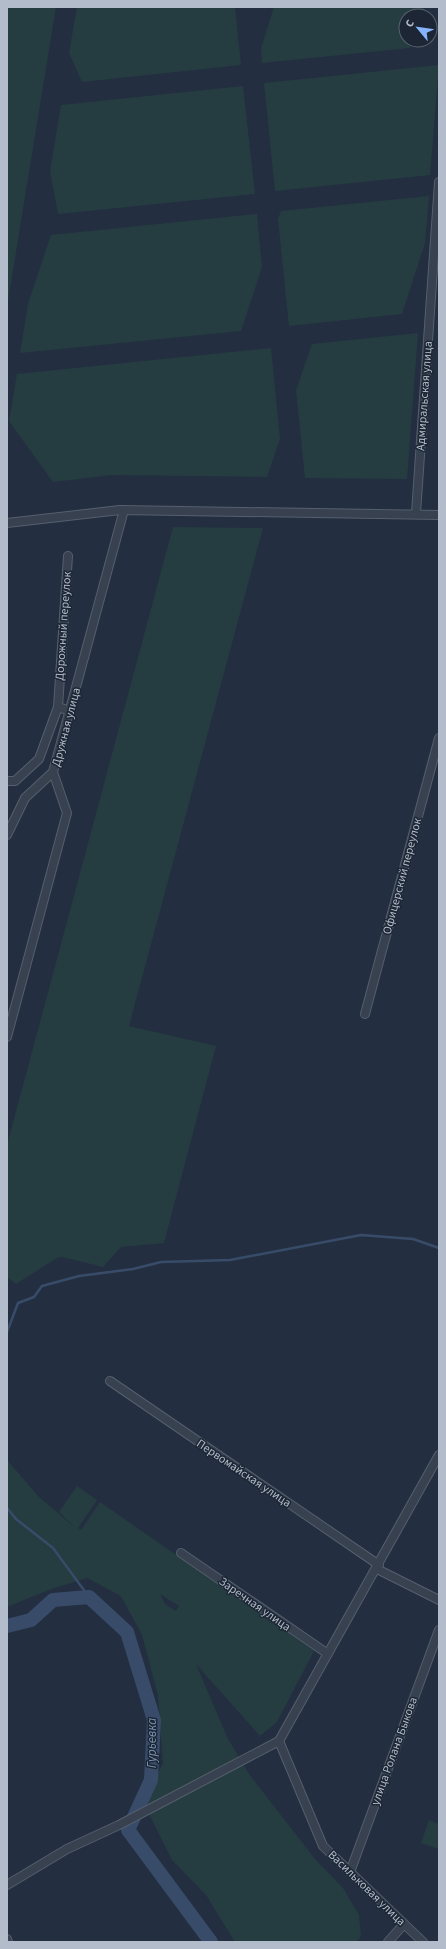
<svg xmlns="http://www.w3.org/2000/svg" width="446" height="1949" font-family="'Source Sans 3',sans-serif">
<rect width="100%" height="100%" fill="#232f40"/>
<!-- green -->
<path fill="#253d41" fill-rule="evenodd" d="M7,7H56L7,307Z
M77,7H235L241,65L82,82L69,53Z
M274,7H424L421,16H406V40H413L410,48L262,63L261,48Z
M439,65L430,175L275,191L264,83Z
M243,86L255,194L58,214L50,171L61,105Z
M429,196L425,243L402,314L289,326L278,219L281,211Z
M257,214L262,267L241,331L20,353L28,304L51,235Z
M418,333L407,479L305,478L296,390L312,344Z
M271,348L280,439L267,477L112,475L53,482L9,421L17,374Z
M173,527L263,528L129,1026L216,1046L164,1243L121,1247L103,1267L62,1257L57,1258L16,1284L7,1277V1145Z
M7,1460L39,1497L72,1525L75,1527L59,1512L77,1486L97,1500L78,1528L81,1530L100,1502L314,1651L277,1722L260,1736L196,1664L228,1739L249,1774L315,1859L343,1888L359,1915L361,1936L356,1942H235L206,1895L172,1860L144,1804L163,1763L158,1695L142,1635L121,1596L87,1578L51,1589L7,1607ZM160,1594L179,1606L176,1611L165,1604Z
M429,1820L439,1824V1849L421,1843Z"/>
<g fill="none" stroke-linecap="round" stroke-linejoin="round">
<!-- stream -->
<path stroke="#384c6a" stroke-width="2.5" d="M7,1332L18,1303L34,1297L42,1286L79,1276L133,1269L161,1262L230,1260L361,1235L413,1239L439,1248
M7,1508L16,1519L53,1548L89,1597"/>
<!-- river -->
<path stroke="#384c6a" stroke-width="14" d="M7,1626L31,1620L53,1600L89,1597L127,1632L154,1720L151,1780L128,1830L211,1942"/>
<defs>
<path id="minor" d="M416,513L439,182
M7,523L120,510L439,515
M68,556L58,707L70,711
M7,781H15L39,759L58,707
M7,835L25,798L53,772
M365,1014L439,738
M7,1037L67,813L53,772L124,510
M110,1381L379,1565
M181,1553L328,1654
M377,1569L439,1600
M279,1741L323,1846L423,1942
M350,1872L439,1630
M7,1885L67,1849L119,1825L279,1741L439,1455
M7,1939L8,1942
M388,1942L404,1924"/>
</defs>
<!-- minor casing -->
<use href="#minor" stroke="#555f6d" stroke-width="10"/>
<!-- minor -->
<use href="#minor" stroke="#37414f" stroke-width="8"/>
</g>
<g text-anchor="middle" stroke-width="3" stroke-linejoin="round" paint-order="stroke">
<!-- street labels -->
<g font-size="12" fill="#b3bcca" stroke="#1c2634">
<text transform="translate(424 396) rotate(-86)" y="4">Адмиральская улица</text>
<text transform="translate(63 626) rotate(-86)" y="4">Дорожный переулок</text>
<text transform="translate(66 727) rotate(-75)" y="4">Дружная улица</text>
<text transform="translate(402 876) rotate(-75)" y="4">Офицерский переулок</text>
<text transform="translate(244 1473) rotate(34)" y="4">Первомайская улица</text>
<text transform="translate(255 1604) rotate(35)" y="4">Заречная улица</text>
<text transform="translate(394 1751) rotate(-70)" y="4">улица Ролана Быкова</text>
<text transform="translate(367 1888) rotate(44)" y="4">Васильковая улица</text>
</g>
<!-- water labels -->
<g font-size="13" font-style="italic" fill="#7a92b3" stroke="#1c2634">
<text transform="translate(151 1743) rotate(-90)" y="5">Гурьевка</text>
</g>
</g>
<!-- border -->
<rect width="446" height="1949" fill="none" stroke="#b3bcca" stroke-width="16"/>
<!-- north arrow -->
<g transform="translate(418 28) rotate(299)"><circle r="19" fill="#1c2634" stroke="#586270"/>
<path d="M0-3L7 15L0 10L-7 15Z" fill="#86b4fd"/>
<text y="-6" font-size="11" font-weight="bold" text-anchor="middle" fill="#b3bcca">С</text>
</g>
</svg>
